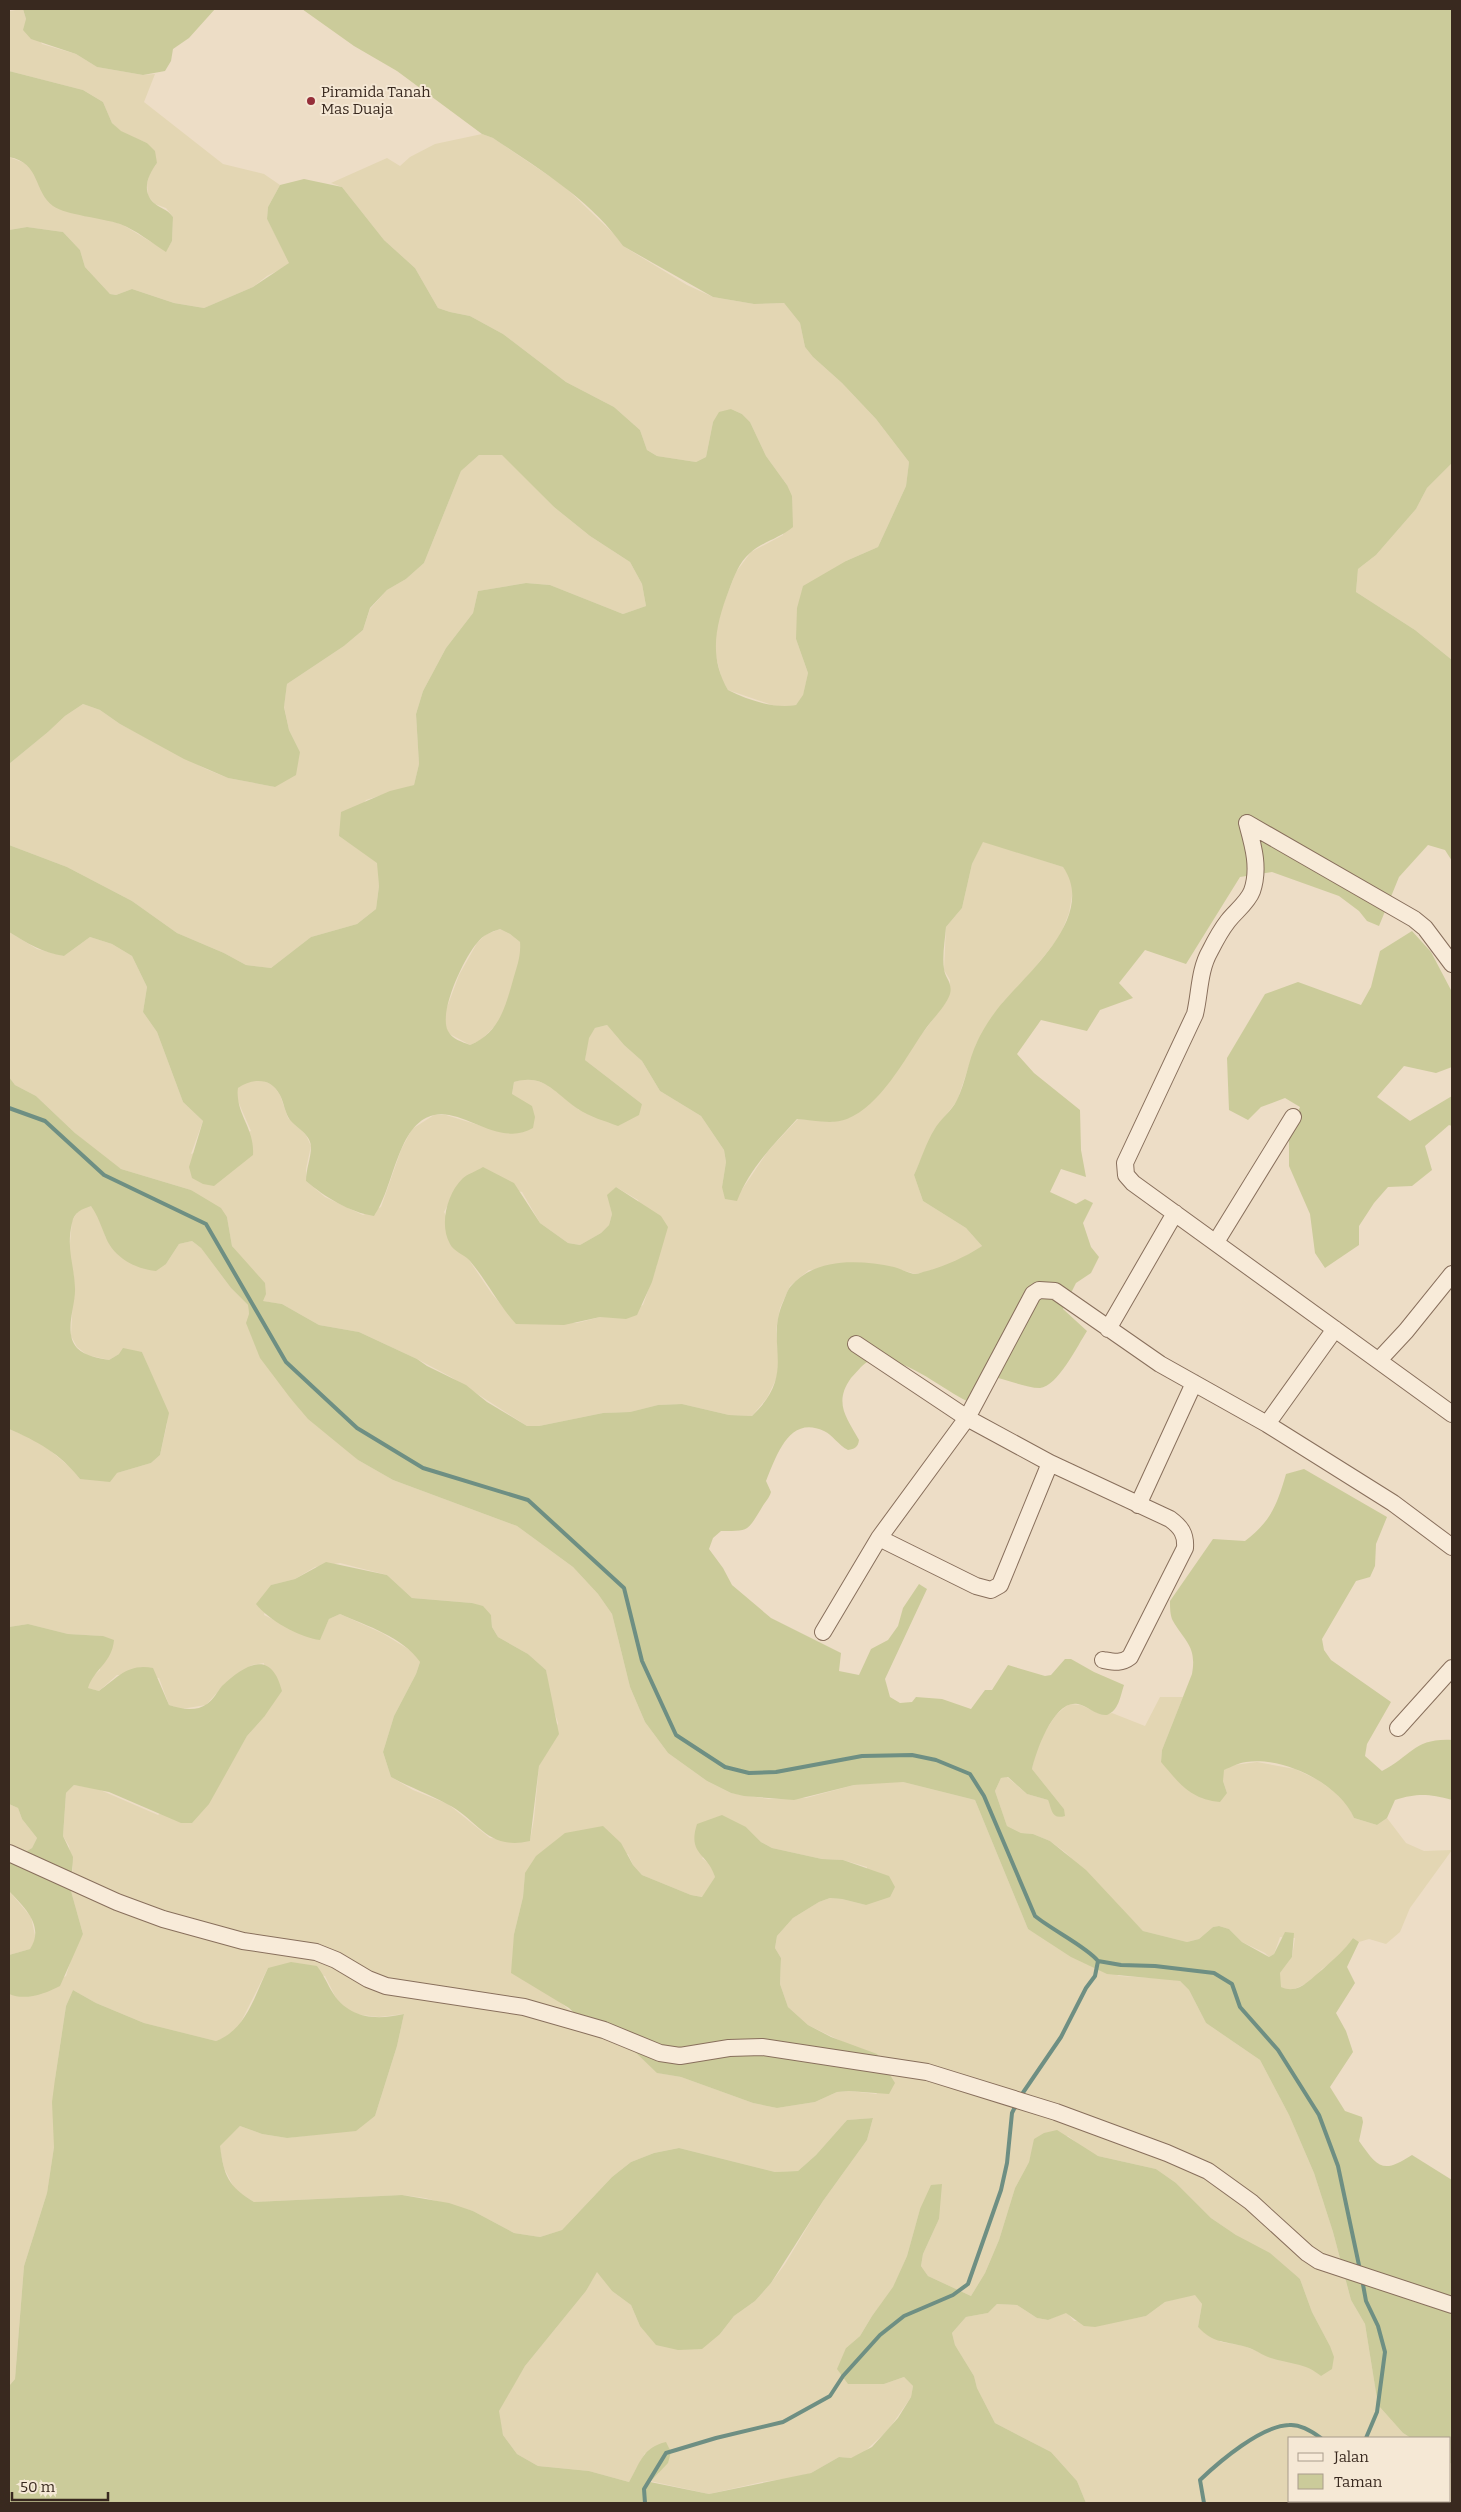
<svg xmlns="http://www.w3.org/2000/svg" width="1461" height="2512" font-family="Bitter,serif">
<rect width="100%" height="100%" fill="#edddc6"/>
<!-- farmland -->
<path fill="#e3d6b3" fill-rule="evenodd" d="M23,9L26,19L42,44L76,54L97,67L143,75L155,74L144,102L223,164L264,174L280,185L268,207L267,219L290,263L285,267L267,276L253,287L204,308L174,303L132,289L116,295L110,294L85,267L80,250L63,232L27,227L9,230V157L27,164L35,174L45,197L123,225L166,251L172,241L173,217L166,208L155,204L148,196L147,184L150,173L157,163L147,143L121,132L112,123L103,102L83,90L9,71V11Z
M482,134L493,138L564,186L616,236L623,246L687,285L713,297L754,304L784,303L800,323L805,347L813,357L842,383L876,419L909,462L906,486L878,547L846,561L796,639L808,673L803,696L796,705L785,707L772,705L728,690L722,680L716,656L714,643L718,618L736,572L751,552L783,535L787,485L766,456L750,422L742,414L731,409L713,422L706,457L696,462L657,456L647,450L640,430L614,407L566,382L503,334L470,316L450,312L438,308L415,268L384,240L342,187L331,183L387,158L400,166L410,157L435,144Z
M502,454L554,507L590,536L630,562L642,584L646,606L623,614L550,585L526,583L478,591L473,613L446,648L423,691L416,714L419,764L414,785L366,800L339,836L378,863L379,886L376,909L357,924L311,937L271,968L246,965L224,953L177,933L132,901L67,867L9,845V764L48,732L65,716L83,704L100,710L120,724L206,769L228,778L275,787L300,752L289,730L284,706L287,684L344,646L363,630L370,609L387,590L406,579L424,563L461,471L479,455Z
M1452,463V660L1415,630L1356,592L1358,569L1376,555L1416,509L1427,488Z
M983,841L1063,867L1070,877L1073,890L1069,913L1060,936L1021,985L1003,1002L977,1042L957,1101L934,1130L914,1175L923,1201L966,1228L982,1246L951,1265L916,1274L882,1265L809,1270L790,1286L780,1308L776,1330L779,1363L778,1375L767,1398L752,1416L729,1415L682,1404L658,1405L630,1412L603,1413L539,1426H527L451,1377L417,1359L359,1332L319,1325L282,1304L262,1301L240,1256L232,1246L227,1217L191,1190L121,1169L111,1163L75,1133L36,1096L15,1085L9,1077V932L37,949L64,956L90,937L112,944L132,956L147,987L143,1012L157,1032L183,1102L203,1121L191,1154L251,1131L237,1099L238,1088L248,1081L261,1080L273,1085L280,1095L288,1118L306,1135L311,1146L306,1169V1181L325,1197L363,1215L381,1207L401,1150L412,1129L434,1115H446L498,1131L512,1094L514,1082L525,1079L538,1081L550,1086L579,1110L642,1104L585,1060L588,1038L595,1028L607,1025L624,1045L642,1061L660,1091L701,1116L724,1150L726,1162L722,1187L741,1191L768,1151L798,1119L833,1122L925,1030L946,1002L950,992V980L944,970L946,927L962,908L972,864ZM462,1179L522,1192L540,1223L568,1243L580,1245L601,1233L609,1225L612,1214L608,1195L616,1187L638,1200L657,1265L643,1305L612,1317H600L577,1323H517L492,1294L469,1260L444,1212Z
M500,929L510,934L520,942L521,955L519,967L508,1001L498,1023L481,1040L470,1045L448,1033L444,1021L446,1010L459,975L477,943L485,935Z
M91,1205L98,1215L106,1238L166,1264L179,1244L192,1241L201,1248L231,1288L248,1305L249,1314L291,1399L358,1460L393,1480L517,1526L573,1567L598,1594L612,1614L630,1687L645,1722L668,1753L707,1781L731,1793L769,1799L806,1798L854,1785L892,1782H903L975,1800L1028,1929L1119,1976L1168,1979L1180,1981L1189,1990L1206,2023L1260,2060L1289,2115L1314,2173L1333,2232L1351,2300L1365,2324L1378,2405L1403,2433L1411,2438H1290V2501H1450V2463L1452,2464V2503H1086L1077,2481L1051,2452L995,2423L977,2388L974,2376L955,2345L952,2333L966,2317L988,2313L997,2304L1017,2305L1037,2318L1048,2320L1066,2312L1074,2321H1122L1146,2316L1165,2302L1195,2294L1202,2304L1198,2327L1221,2342L1244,2346L1276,2359L1301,2364L1312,2368L1321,2376L1330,2346L1312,2312L1300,2279L1211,2218L1176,2183L1156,2169L1098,2156L1087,2151L1068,2136L1032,2151L1029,2162L1015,2188L999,2240L985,2273L971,2296L928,2276L921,2266L923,2254L939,2219L920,2209L907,2256L893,2288L872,2316L860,2336L846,2348L884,2384L904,2377L913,2386L911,2397L889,2429L862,2454L851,2458L839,2457L811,2473L798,2477L762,2482L709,2494L650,2481L659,2473L645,2453L629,2482L589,2471L538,2466L517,2454L503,2435L498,2411L525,2366L586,2291L597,2271L612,2291L631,2305L640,2326L720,2334L734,2316L755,2301L771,2283L785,2264L823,2201L867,2140L873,2118L847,2120L816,2155L798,2171L775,2172L679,2148L654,2153L631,2162L612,2177L562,2230L540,2237L514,2233L473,2211L425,2198L402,2195L254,2202L235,2190L224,2168L219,2146L240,2126L262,2134L287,2138L356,2130L375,2116L397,2046L404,2014L379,2017L354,2014L343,2007L336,1998L325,1976L268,1968L238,2028L228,2037L216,2041L144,2023L96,2003L73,1990L66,2006L55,2079L54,2147L47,2193L24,2266L15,2379L9,2386V1994L25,1996L66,1976L73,1953L83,1934L71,1891L73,1868L69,1846L63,1836L66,1793L74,1785L98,1789L158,1815L229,1767L247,1736L264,1717V1663L252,1665L222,1687L206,1705L181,1709L169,1705L159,1678L117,1675L99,1691L87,1688L91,1678L100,1670L102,1636L68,1634L28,1624L9,1627V1429L40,1442L71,1468L80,1479L117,1473L151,1463L160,1455L167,1424L168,1413L142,1352L119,1354L109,1360L87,1355L77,1347L71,1336L74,1277L69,1254L72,1221L78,1211ZM340,1563L387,1575L412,1598L472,1603L491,1615L492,1627L498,1637L528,1654L546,1670L550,1699L558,1723L539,1766L534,1819L530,1841L490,1838L448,1804L413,1790L391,1777L383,1752L394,1716L416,1674L420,1662L413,1652L382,1633L340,1614L329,1619L320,1639L297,1631L264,1615L271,1585L295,1579L315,1567ZM746,1827L761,1842L772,1848L822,1859L843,1860L867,1867L866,1905L842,1899L830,1898L819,1902L793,1918L777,1936L775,1948L781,1958L780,1984L788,2007L808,2025L843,2042L877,2094L849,2091L837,2092L815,2102L777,2108L753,2103L681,2077L658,2073L633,2050L598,2036L558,2000L514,1934L523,1897L525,1873L628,1854L633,1865L642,1875L691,1895L703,1897L715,1877L712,1866L702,1858Z
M1160,1697H1183L1162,1750L1161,1762L1227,1793L1223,1781V1770L1234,1765L1257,1762L1295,1769L1318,1780L1340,1796L1349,1807L1354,1818L1377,1825L1387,1818L1406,1843L1424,1851L1452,1850L1410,1908L1400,1932L1386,1944L1369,1939L1359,1942L1353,1938L1340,1956L1322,1969L1310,1982L1292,1990H1287L1280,1987V1973L1292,1957L1295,1938L1280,1937L1274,1954L1269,1957L1265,1953L1242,1942L1229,1929L1219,1926L1213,1927L1199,1939L1187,1942L1143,1931L1066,1853L1050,1841L1033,1834L1021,1833L1007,1826L995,1791L1001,1778L1007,1777L1027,1794L1048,1800L1050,1805L1064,1809L1032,1769L1036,1750L1044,1733L1056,1715L1065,1707L1070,1704L1081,1705L1102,1715L1112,1713L1145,1726Z
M9,1804L18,1808L22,1819L37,1838L32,1848L9,1862Z
M9,1891L31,1917L36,1940L30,1949L9,1955Z"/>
<!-- green -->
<path fill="#cbcb9a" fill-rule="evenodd" d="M23,9H215L189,38L173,49L171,61L165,71L143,75L97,67L76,54L31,39L23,30L26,19Z
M302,9H1452V463L1427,488L1416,509L1376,555L1358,569L1356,592L1415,630L1452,660V861L1445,850L1428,845L1399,877L1379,926L1367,921L1359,911L1339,896L1272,872L1240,877L1186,964L1145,950L1119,983L1133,998L1100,1010L1087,1031L1041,1020L1017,1054L1034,1073L1080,1110L1081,1150L1086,1177L1061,1169L1050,1192L1076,1204L1085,1199L1093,1203L1083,1223L1091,1247L1099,1257L1091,1273L1076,1283L1063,1309L1087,1331C1078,1345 1057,1387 1040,1388C1027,1388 1011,1381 998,1378L967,1401C943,1390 895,1348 867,1362C862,1365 855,1374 851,1378C833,1403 847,1418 859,1440C858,1447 855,1449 848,1450C838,1445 833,1435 824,1431C789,1415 777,1455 766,1481L771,1492C769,1499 764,1503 761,1509C747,1532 748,1531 721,1531L713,1538L709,1549L723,1568L732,1585L771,1618L841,1653L839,1671L859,1675L871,1649L888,1640L898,1626L903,1608L919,1584L927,1589L885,1679L890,1697L900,1703L912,1702L916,1697L942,1699L971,1709L985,1690H992L1008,1665L1045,1676L1051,1675L1065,1659H1071L1094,1672L1124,1685C1120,1697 1119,1710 1107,1715C1096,1716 1088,1706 1078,1704C1054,1699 1036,1751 1032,1769L1064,1809L1065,1816C1051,1820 1052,1809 1048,1800L1027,1794L1008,1777L1001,1778L995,1791L1007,1826L1021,1833L1033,1834L1050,1841L1086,1870L1143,1931L1187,1942L1199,1939L1213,1927L1219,1926L1229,1929L1242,1942L1269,1957L1274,1954L1285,1932L1294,1933L1292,1957L1280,1973L1281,1987C1299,1995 1310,1979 1323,1969C1335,1958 1344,1951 1353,1938L1359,1942L1347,1967L1355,1983L1336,2013L1346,2031L1353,2052L1330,2087L1345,2111L1362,2117L1363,2122L1359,2141C1378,2168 1383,2174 1412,2155L1452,2180V2464L1450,2463V2438H1411L1403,2433L1378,2405L1365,2324L1351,2300L1333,2232L1314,2173L1289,2115L1260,2060L1206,2023L1189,1990L1180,1981L1107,1974L1071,1957L1028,1929L975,1800L903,1782L854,1785L794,1800L744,1796L731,1793L707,1781L668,1753L645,1722L630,1687L612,1614L598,1594L573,1567L517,1526L393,1480L358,1460L308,1419L291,1399L260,1358L246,1323L249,1314L248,1305L231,1288L201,1248L192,1241L179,1244L166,1264L156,1271C135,1269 114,1257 106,1238C101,1226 98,1216 91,1206C82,1209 74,1212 72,1223C66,1249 74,1263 75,1288C76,1306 63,1332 77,1348C85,1356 98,1358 109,1360L119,1354L123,1348L142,1352L169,1413L160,1455L151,1463L117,1473L110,1482L80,1479C61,1454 37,1441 9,1429V1077L15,1085L36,1096L75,1133L121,1169L191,1190L221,1208L227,1217L232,1246L265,1283L266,1294L263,1301L282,1304L319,1325L359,1332L417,1359L427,1366L466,1385L487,1402L527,1426H539L603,1413L630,1412L658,1405L682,1404L729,1415L752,1416C799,1371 763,1345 784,1300C786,1295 788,1289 791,1286C816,1257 860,1260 894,1267C901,1269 910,1274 916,1274C919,1274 924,1271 927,1271C948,1265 963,1258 982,1246L966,1228L923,1201L914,1175C921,1160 926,1143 934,1130C940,1119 952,1111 957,1100C966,1082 968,1061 977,1042C983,1029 994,1012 1004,1001C1032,969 1096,914 1063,867L983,842L972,864L962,908L946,927C945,940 942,956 944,969C945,978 953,983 950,994C945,1008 932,1019 924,1031C904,1060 881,1105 847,1119C832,1125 813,1120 797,1119C774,1144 749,1169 737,1201L725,1199L722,1187L726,1162L724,1150L701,1116L660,1091L642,1061L624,1045L607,1025L595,1028L589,1038L585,1060L642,1104L639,1115L618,1126C605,1121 590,1117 578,1109C555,1094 545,1073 514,1082L512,1094L532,1106L535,1117L533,1128C500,1148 463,1108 434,1115C397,1123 394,1189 374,1216C349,1212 325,1197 306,1181C306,1169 311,1158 311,1147C311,1135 297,1128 290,1120C285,1113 284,1103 280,1095C271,1077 253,1078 238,1088C235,1114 255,1128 253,1155L214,1186L203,1184L192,1178L189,1167L203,1121L183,1102L157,1032L143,1012L147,987L132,956L112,944L90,937L64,956C43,953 27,943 9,932V845L67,867L132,901L177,933L224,953L246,965L271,968L311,937L357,924L376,909L379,886L377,863L339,836L341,812L390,791L414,785L419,764L416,714L423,691L446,648L473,613L478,591L526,583L550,585L623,614L646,606L642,584L630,562L590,536L554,507L502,455H479L461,471L424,563L406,579L387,590L370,608L363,630L344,646L287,684L284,707L289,730L300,752L296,775L275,787L228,778L184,759L120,724L100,710L83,704L65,716L48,732L9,764V230L27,227L63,232L80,250L85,267L110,294L116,295L132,289L174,303L204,308L253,287L289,263L267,219L268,207L280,185L304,179L342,187L384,240L415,268L438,308L450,312L470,316L503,334L566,382L614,407L640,430L647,450L657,456L696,462L706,457L713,422L719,412L731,409L742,414L750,422L766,456L787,485L792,496L793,527C780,538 762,542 750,553C739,562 734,577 729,590C716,624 708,656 728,690C748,700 774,709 796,705L803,695L808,673L796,639L797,608L803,586L846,561L878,547L906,486L909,462L876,419L842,383L813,357L805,347L800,323L784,303L754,304L713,297L623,246C591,200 539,169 493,138L482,134L397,71L354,46ZM500,929L510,934L520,942C521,957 517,966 513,980C505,1008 499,1033 470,1045C462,1042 452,1039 448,1031C438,1012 464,958 477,943C483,935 491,932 500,929Z
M9,71L83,90L103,102L112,123L121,131L147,143L155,151L157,163C148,175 141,191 154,203C161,209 166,208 173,217L172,241L166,252C152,243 136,230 120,224C103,218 65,215 53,206C33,191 41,163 9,157Z
M1412,931L1431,952L1452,992V1067L1436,1073L1404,1066L1377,1097L1410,1121L1452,1096V1126L1449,1125L1425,1146L1432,1170L1412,1186L1388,1187L1374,1203L1359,1226V1245L1325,1268L1315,1253L1310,1214L1289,1166V1135L1300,1107L1285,1098L1261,1107L1248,1120L1229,1110L1227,1058L1265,994L1298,982L1361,1005L1371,987L1380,951Z
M483,1167L514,1183L540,1223L568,1243L580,1245L601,1233L609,1225L612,1214L607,1195L616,1187L661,1216L668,1227L652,1282L637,1315L626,1319L600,1317L564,1325L516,1324C498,1304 487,1281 470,1261C464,1254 454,1252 450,1244C439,1225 447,1194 462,1179C467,1174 477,1171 483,1167Z
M1304,1469L1387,1517L1376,1544L1375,1566L1370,1577L1356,1581L1322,1639L1324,1650L1331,1660L1391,1702L1367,1744L1365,1756L1382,1771C1412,1756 1414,1738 1452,1740V1800C1429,1794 1418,1793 1395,1800L1387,1818L1377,1825L1354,1818C1340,1784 1283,1756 1246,1762C1238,1763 1231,1767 1224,1770L1223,1781L1227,1793L1220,1802C1190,1799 1180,1784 1161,1762L1162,1750L1192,1674C1197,1646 1185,1642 1173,1621C1170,1616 1170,1607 1170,1601L1213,1539L1245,1541C1271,1521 1277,1505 1286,1474Z
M326,1562L387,1575L412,1598L472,1603L483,1606L491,1615L492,1627L498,1637L528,1654L546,1670L559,1734L539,1766L530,1841C487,1851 479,1820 447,1804C429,1794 409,1787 391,1777L383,1752L394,1716L416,1674L420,1662C403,1637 367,1626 340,1614L329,1619L320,1640C301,1638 268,1620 256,1604L271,1585L295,1579Z
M28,1624L68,1634L103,1636L114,1640C112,1663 94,1669 88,1688L99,1691C117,1678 128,1663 153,1668L169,1705C181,1709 196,1712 207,1704C214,1699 217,1692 222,1686C246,1664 271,1649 282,1691L264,1717L247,1736L209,1804L192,1823H181L109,1792L74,1785L66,1793L63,1836L73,1857L71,1891L83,1934L60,1986C45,1994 25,2001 9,1994V1955L30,1949C45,1926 25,1908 9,1891V1862L32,1848L37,1838L22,1819L18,1808L9,1804V1627Z
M722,1815L746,1827L761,1842L772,1848L822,1859L843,1860L889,1876L895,1887L890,1897L866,1905L842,1899L830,1898L819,1902L793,1918L777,1936L775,1948L781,1958L780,1984L788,2007L808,2025L831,2037L877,2054L895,2083L889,2094L849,2091L837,2092L815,2102L777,2108L753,2103L681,2077L657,2073L633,2050L598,2036L569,2008L511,1973L514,1934L523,1897L525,1873L536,1856L565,1833L603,1826L621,1843L633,1865L642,1875L691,1895L702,1897L715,1877C708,1853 687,1855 697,1824Z
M291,1962L317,1966C323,1974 326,1981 331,1990C347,2018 374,2021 404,2014L397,2046L375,2116L356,2131L287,2138L262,2134L240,2126L220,2146C224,2176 228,2186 254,2202L402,2195L449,2203L473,2211L514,2233L540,2237L562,2230L612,2177L631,2162L654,2153L679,2148L775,2172L798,2171L816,2155L847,2120L873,2118L867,2140L823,2201L771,2283L755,2301L734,2316L720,2334L702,2349L678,2350L656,2345L640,2326L631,2305L612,2291L597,2272L586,2291L525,2366L499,2411L503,2435L517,2454L538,2466L589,2471L629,2482C640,2463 643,2447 666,2442L671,2452L668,2463L650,2482L709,2494L811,2473L839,2457L851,2458L872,2447L898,2418L911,2397L913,2386L904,2377L884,2384H848L837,2369L846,2348L860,2336L872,2316L893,2287L907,2256L920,2209L931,2185L942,2184L939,2219L923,2254L921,2266L928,2276L971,2296L985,2273L999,2240L1015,2188L1029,2162L1034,2139L1044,2133L1057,2130L1098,2156L1156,2169L1176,2183L1211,2218L1236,2235L1270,2253L1300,2279L1312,2312L1330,2346L1334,2357L1332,2369L1321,2376C1305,2362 1287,2364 1268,2357C1259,2353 1252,2348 1243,2346C1223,2341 1213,2343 1198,2327L1202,2304L1195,2295L1165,2302L1146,2316L1095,2327L1084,2326L1066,2313L1048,2320L1037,2318L1017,2305L997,2304L988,2313L966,2317L952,2333L955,2345L974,2376L977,2388L995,2423L1051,2452L1077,2481L1086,2503H9V2386L15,2379L24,2266L47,2193L54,2147L52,2102L55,2079L66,2006L73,1990L96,2003L144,2023L216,2041C246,2030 255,1995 268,1968Z"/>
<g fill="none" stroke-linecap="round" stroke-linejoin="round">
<!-- stream -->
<path stroke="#6e8f83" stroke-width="4" d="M9,1108L45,1121L104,1175L206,1224L286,1362L357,1428L423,1468L528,1500L624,1588L642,1661L676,1735L725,1767L749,1773L776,1772L862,1756L912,1755L936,1760L970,1774L984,1796L1035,1916C1052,1930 1087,1947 1098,1961L1121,1965L1155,1966L1214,1973L1232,1984L1240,2007L1278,2050L1319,2115L1338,2166L1360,2270
M1020,2097L1061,2037L1086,1988L1095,1976L1098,1961
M1362,2279L1366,2301L1378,2326L1385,2352L1377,2412L1366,2438
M645,2503L644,2489L666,2453L716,2438L783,2422L830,2396L843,2376L880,2335L904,2316L953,2295L968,2284L1001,2190L1007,2163L1012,2113L1017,2103
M1204,2503L1200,2480C1220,2461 1261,2426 1289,2425C1300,2424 1313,2432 1321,2438"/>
<defs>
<path id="minor" d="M1247,823C1253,845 1260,868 1252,891C1248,902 1235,912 1228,921C1221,930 1215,941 1210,951C1199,970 1200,993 1195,1014L1125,1163L1126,1175L1133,1183L1452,1414
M1247,823L1414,919L1425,928L1452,964
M1216,1242L1293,1117
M1108,1329L1175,1213
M856,1344L967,1418L1050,1463L1170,1519C1181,1527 1186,1534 1185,1548L1130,1657C1121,1664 1114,1662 1103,1660
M1379,1360L1406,1331L1452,1274
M1267,1424L1335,1329
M1138,1505L1194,1383
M879,1538L976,1586L991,1590L1000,1585L1050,1463
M823,1632L879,1538L967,1418L1033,1294L1039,1290L1055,1291L1160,1364L1267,1424L1393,1503L1452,1547
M1398,1728L1452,1668
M9,1853L117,1902L163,1919L243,1941L316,1952L336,1960L368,1979L386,1986L524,2007L604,2030L660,2053L680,2056L729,2048L762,2047L927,2072L1056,2112L1167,2153L1208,2171L1251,2202L1307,2253L1319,2261L1452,2305"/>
</defs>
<!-- minor casing -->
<use href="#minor" stroke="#886f5c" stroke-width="18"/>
<!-- minor -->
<use href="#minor" stroke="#f8ebd9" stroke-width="16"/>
</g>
<!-- markers -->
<circle fill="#952e39" stroke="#f5e8d5" stroke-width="2" cx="311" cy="101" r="5"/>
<g text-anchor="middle" stroke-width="4" stroke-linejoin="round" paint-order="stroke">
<!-- poi labels -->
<g font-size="15" fill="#39291f" stroke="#f5e8d5" text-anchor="start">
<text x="321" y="97">Piramida Tanah<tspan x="321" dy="17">Mas Duaja</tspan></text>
</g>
</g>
<!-- border -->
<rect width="1461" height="2512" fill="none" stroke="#39291f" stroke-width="20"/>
<!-- legend -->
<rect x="1288" y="2437" width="162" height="65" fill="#f5e8d5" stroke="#aa9c8c"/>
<rect x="1298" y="2453" width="25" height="8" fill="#f8ebd9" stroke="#aa9c8c"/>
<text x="1334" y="2462" font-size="15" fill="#39291f">Jalan</text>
<rect x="1298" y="2474" width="25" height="15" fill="#cbcb9a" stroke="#aa9c8c"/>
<text x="1334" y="2487" font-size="15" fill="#39291f">Taman</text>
<!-- scale -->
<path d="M12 2492v8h96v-8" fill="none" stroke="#39291f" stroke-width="2.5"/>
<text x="20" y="2492" font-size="15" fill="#39291f" stroke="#f5e8d5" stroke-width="4" paint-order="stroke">50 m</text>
</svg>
